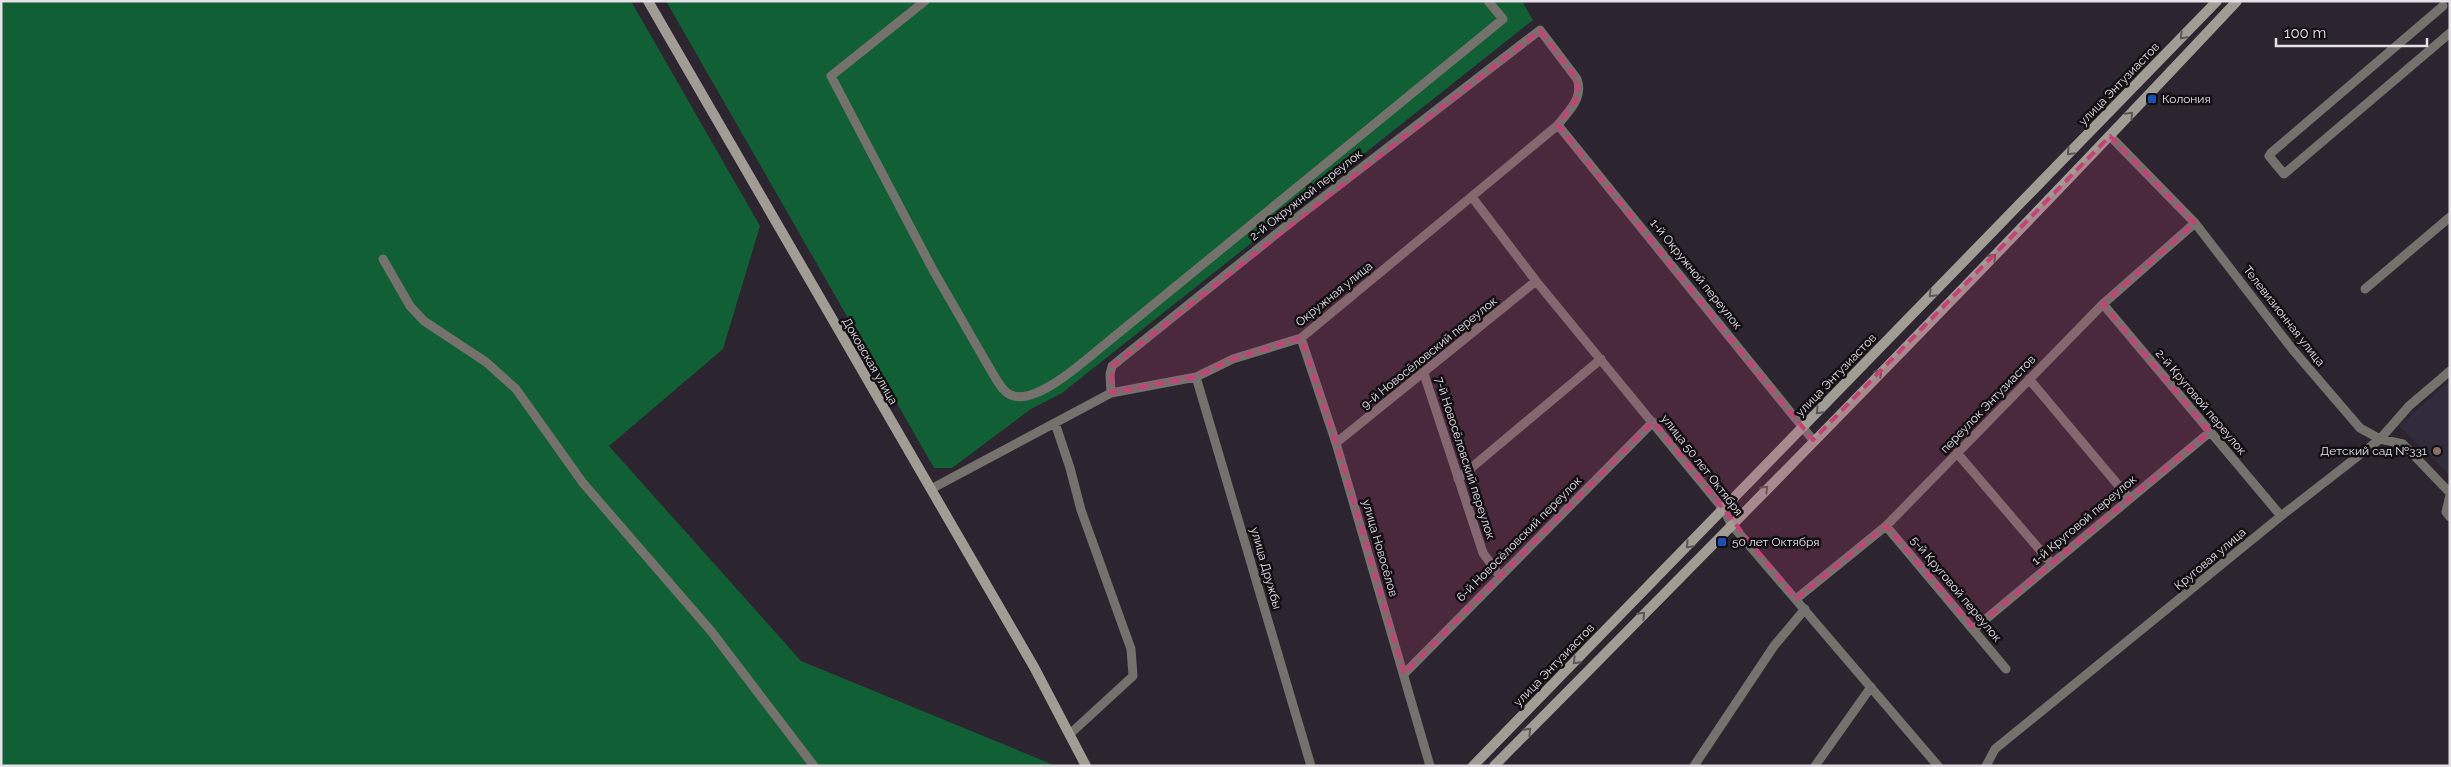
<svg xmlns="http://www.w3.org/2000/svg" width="2451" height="767" font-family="Raleway,sans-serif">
<rect width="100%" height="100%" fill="#2c242e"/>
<!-- education -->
<path fill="#302c3c" d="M2450,380V475L2399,426Z"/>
<!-- green -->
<path fill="#115f35" d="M1,1H631L760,226L723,349L609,446L801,661L1056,766H1Z
M666,1H1522L1533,20L1062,393L1031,409L952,468H934Z"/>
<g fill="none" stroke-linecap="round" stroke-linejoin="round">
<!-- street -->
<path stroke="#75726d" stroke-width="9" d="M925,1L831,76L933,270L993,374C998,382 1004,394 1014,396C1039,403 1085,360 1104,345L1503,19L1488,1
M2443,6L2271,153L2269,156L2284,174L2450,33
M1558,125L1813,440
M2110,136L2195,223L2293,350L2360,428L2380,439L2403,444L2450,493
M1472,197L1536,281L1724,510L1731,524L1938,766
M383,259L410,306L424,321L486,362L516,389L583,483L711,631L814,766
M2365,289L2450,217
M2103,304L2281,516
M1301,338L1336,443L1430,766
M1424,374L1483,553L1499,575
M1196,377L1311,766
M2029,379L2129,498
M1055,423L1070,468L1081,510L1131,649L1133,676L1071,733
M1336,443L1536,281
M1957,453L2051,563
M1458,479L1601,359
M931,489L1111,393L1196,377L1233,359L1301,338L1558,125C1569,110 1584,98 1577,79L1540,30L1290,223L1112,366L1110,374L1111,393
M2450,495L2446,512L2450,517
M1886,526L2006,669
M1796,599L1886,526L2103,304L2195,223
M1974,629L2210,432
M1404,674L1653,422
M1694,766L1774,646L1805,609
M1815,766L1871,687
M1986,766L1995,749L2281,516L2380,439L2409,406L2450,371"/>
<!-- secondary -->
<path stroke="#a19d94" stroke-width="10" d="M648,1L1034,667L1086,766
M1473,766L2217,1
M1494,766C1744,514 1994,260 2237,1"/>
</g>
<!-- one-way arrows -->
<defs><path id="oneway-chevron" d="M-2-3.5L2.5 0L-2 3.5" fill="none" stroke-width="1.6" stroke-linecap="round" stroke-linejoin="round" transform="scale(1.25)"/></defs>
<g stroke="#5a5654">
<use href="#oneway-chevron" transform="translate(2183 36) rotate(134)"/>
<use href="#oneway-chevron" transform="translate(2130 115) rotate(-47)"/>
<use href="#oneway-chevron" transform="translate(2070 152) rotate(134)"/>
<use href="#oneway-chevron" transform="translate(1993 257) rotate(-46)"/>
<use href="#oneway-chevron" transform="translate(1932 294) rotate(134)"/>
<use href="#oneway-chevron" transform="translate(1879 373) rotate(-45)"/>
<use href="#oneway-chevron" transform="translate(1819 411) rotate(134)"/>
<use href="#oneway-chevron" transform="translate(1765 489) rotate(-46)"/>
<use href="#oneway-chevron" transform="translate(1689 545) rotate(134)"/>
<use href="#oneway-chevron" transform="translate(1642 615) rotate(-46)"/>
<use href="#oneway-chevron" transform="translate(1576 661) rotate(134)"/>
<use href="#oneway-chevron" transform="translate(1528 731) rotate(-46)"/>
</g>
<!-- marked area -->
<path fill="#c94077" fill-opacity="0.2" stroke="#c94077" stroke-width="4" stroke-dasharray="10 6" stroke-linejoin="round" d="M1540,30L1577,79L1578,97L1558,125L1813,440L2110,136L2195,223L2103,304L2210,432L1974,629L1886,526L1796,599L1653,422L1404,674L1336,443L1301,338L1233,359L1196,377L1111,393L1112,366Z"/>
<!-- markers -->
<g fill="#1a4fb4" stroke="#120f13" stroke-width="2">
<rect x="2147" y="94" width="10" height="10" rx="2.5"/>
<rect x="1717" y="537" width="10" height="10" rx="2.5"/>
</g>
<circle fill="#8d6e63" stroke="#120f13" stroke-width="2" cx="2437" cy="451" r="5"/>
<g text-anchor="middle" stroke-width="5" stroke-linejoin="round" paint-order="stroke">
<!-- street labels -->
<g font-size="12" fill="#e6e1e7" stroke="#120f13">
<text transform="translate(2119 84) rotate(-46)" y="4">улица Энтузиастов</text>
<text transform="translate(1306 195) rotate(-38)" y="4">2-й Окружной переулок</text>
<text transform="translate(1696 274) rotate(51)" y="4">1-й Окружной переулок</text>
<text transform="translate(1334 294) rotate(-39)" y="4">Окружная улица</text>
<text transform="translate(2284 316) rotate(52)" y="4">Телевизионная улица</text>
<text transform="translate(1429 353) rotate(-39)" y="4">9-й Новосёловский переулок</text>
<text transform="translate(870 361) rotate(60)" y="4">Доковская улица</text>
<text transform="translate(1836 375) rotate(-46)" y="4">улица Энтузиастов</text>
<text transform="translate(2201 402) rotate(50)" y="4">2-й Круговой переулок</text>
<text transform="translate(1988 404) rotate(-46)" y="4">переулок Энтузиастов</text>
<text transform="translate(1465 458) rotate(72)" y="4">7-й Новосёловский переулок</text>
<text transform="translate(1702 465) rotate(52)" y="4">улица 50 лет Октября</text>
<text transform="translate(2084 520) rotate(-40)" y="4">1-й Круговой переулок</text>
<text transform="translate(1519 539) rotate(-45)" y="4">6-й Новосёловский переулок</text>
<text transform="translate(1380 548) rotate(74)" y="4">улица Новосёлов</text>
<text transform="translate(2210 559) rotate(-40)" y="4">Круговая улица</text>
<text transform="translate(1266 568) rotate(74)" y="4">улица Дружбы</text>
<text transform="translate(1956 589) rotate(50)" y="4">5-й Круговой переулок</text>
<text transform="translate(1554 665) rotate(-46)" y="4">улица Энтузиастов</text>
</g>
<!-- poi labels -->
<g font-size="12" fill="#e6e1e7" stroke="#120f13" text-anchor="start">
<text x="2162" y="103">Колония</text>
<text x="2427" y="455" text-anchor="end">Детский сад №331</text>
<text x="1732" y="546">50 лет Октября</text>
</g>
</g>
<!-- border -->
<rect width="2451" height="767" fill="none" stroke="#e6e1e7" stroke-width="5"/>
<!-- scale -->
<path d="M2276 38v8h151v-8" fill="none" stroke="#e6e1e7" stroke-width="2.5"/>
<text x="2284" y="38" font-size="15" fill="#e6e1e7" stroke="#120f13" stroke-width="4" paint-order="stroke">100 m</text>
</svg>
